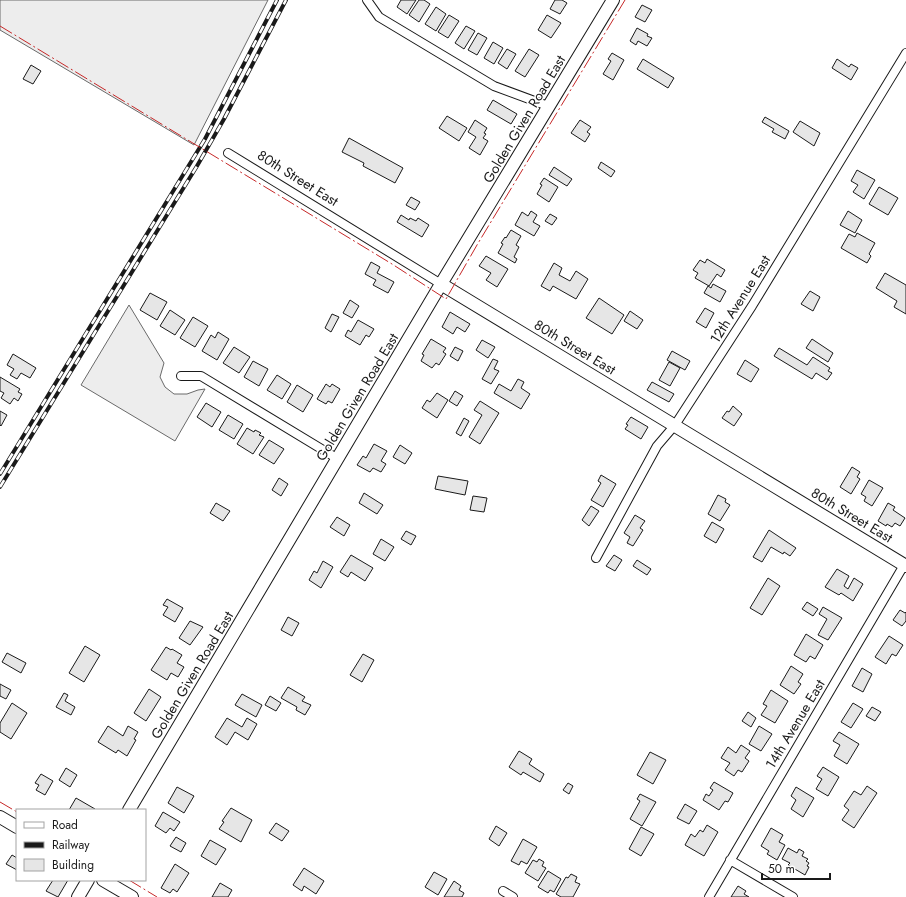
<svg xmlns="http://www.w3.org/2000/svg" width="906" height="897" font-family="Jost,sans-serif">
<rect width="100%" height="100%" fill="#fff"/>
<!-- built -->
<path fill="#ededed" stroke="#6a6a6a" d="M0,0H268L194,145L0,30Z
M129,305L164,363L160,377L165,387L174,394H187L198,390L205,389L175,441L81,385Z"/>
<!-- building -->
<path fill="#e6e6e6" stroke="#1a1a1a" d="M401,0H416L407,14L397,7Z
M419,0H424L430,4L419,22L409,15Z
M555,0H562L567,3L560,14L550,9Z
M642,5L652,10L645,22L635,17Z
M436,7L446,14L436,31L425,24Z
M449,15L459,21L448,38L438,32Z
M547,15L561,23L551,38L538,30Z
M466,26L475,31L464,49L455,43Z
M637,28L648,34L647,36L652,38L647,46L638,41L636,45L630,41Z
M478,33L487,38L477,55L468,50Z
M493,42L503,48L494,64L484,58Z
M507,49L516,54L507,69L498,63Z
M529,49L539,55L525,77L515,71Z
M612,53L624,60L613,80L603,74L611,61L608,59Z
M643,59L674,78L668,88L637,69Z
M837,59L849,67L851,64L858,68L851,80L832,68Z
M31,65L41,71L33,84L23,79Z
M493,100L517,114L511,124L487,110Z
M447,116L467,128L459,141L439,128Z
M765,117L789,131L785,139L772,132L774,129L762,122Z
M475,120L487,128L484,133L486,134L483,138L488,141L480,155L469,148L476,137L468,132Z
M580,120L591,127L587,132L590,134L585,142L571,133Z
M800,121L820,133L814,146L793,132Z
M349,138L403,168L395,183L363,166L364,163L342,152Z
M601,162L615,171L611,177L598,168Z
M554,167L572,179L567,186L549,175Z
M857,170L875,180L864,199L853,192L858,185L851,181Z
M544,178L558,187L549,202L537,194L542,185L540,184Z
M879,187L898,198L888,215L869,204Z
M411,197L420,202L415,210L406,205Z
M531,211L537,215L533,222L540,226L534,236L515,225L522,212L528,216Z
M848,211L862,220L855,233L840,225Z
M550,214L557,218L552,225L545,221Z
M401,215L409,220L410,218L416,221L418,218L429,225L422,237L397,222Z
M511,230L521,236L516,245L519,247L514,257L517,259L515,263L498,253L503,244L501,243L505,237L506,238Z
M857,233L875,243L869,254L871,256L867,263L841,248L849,234L855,237Z
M486,256L508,269L497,287L486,280L491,273L479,266Z
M707,259L725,270L721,277L717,274L709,286L695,278L698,273L693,270L700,260L705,263Z
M371,262L380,267L377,273L394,282L388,293L373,285L376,280L365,274Z
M554,263L562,268L559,275L570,281L576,271L588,279L576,299L553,286L550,291L541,286Z
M885,273L906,285V314L894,307L897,301L876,288Z
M713,284L726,291L720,302L704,293L708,286L711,288Z
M810,291L820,297L813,311L801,304Z
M150,293L167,302L157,320L140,310Z
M599,298L624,315L612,334L586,318Z
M350,300L359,306L352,318L343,313Z
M705,308L714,313L706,328L696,322Z
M170,310L185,320L175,335L160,326Z
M630,311L643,320L637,329L624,321Z
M450,312L470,324L465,332L457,327L453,334L442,327Z
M332,314L339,317L331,332L325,328Z
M193,317L208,326L195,347L180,338Z
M358,320L374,329L369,337L366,335L360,345L345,336L348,330L351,332Z
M218,332L229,339L217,360L202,351L211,335L215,338Z
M431,339L446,348L443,352L446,354L439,365L436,363L432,368L421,361L424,355L422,354Z
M812,339L833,353L828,362L806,348Z
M482,340L495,347L488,358L476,350Z
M234,347L250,357L239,373L223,363Z
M455,347L463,351L458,361L450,356Z
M779,348L807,365L813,357L830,368L828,371L832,373L827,380L816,373L812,379L774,356Z
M672,351L690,361L685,370L667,360Z
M13,354L36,368L30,378L21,373L17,379L10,375L14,369L7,365Z
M493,359L498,361L494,369L499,371L491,384L482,379Z
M745,360L759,369L751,382L737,374Z
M253,361L268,369L259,386L244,377Z
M669,362L680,368L670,386L659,380Z
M277,375L291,384L282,399L267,390Z
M0,377L20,389L18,392L22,394L18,401L14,398L10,404L1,398L4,393L0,391Z
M518,379L524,382L521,388L530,394L521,409L494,393L499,384L511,391Z
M652,382L674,394L669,402L647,390Z
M326,384L330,387L332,384L340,389L332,403L328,401L326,404L317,399Z
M297,385L313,395L303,412L287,402Z
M455,391L463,396L457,406L449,401Z
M437,393L448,400L437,418L422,408L427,400L430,402Z
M480,401L499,413L480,444L469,437L482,415L474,410Z
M206,403L221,412L212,427L197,417Z
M733,406L742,414L734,426L722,418L727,411L729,412Z
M0,411L7,415L1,426L0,425Z
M228,415L243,424L234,439L219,430Z
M631,417L648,427L641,439L625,429L628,425L626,424Z
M464,418L469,421L461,436L456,433Z
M247,428L254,432L255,430L261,433L259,435L264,437L253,454L237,444Z
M269,440L284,449L274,464L259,455Z
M374,444L387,451L381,461L386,464L381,472L373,468L370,472L357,465L363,456L366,458Z
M400,445L412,453L405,464L393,457Z
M852,467L860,472L857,477L860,479L851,494L840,487Z
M601,475L616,484L603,507L591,500L601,483L598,481Z
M438,476L468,481L465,495L435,489Z
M279,478L288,484L281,496L272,490Z
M869,480L883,488L872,506L864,501L866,497L861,494Z
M364,493L383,505L377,514L359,503Z
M718,495L726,499L725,502L730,505L720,521L708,514Z
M473,496L487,498L484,512L470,510Z
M216,503L230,511L223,521L210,513Z
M888,503L895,507L893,510L905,518L900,526L895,523L892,527L887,524L886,526L878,521Z
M591,506L599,511L589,526L582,520Z
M635,515L645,521L640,528L643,530L633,546L627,543L630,537L624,533Z
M337,517L350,525L344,536L330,527Z
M712,522L724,529L716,543L704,536Z
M769,530L796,548L790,556L784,552L783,554L771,547L762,562L753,557Z
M406,531L416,536L411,545L401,539Z
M381,539L394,547L385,561L373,554Z
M351,555L373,568L365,581L351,572L348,577L340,572Z
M614,555L622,560L615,571L606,566Z
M637,560L651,569L647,575L633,566Z
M323,561L333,567L321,588L309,580L314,571L317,573Z
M837,569L849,576L844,586L848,589L854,578L863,584L853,601L841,593L839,595L825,587Z
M768,578L780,586L762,615L750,608Z
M167,599L183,608L175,622L163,615L168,607L163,605Z
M807,602L818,609L813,616L802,609Z
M823,607L842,618L828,640L818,635L827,619L819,614Z
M900,610L905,613L906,612V621L902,626L893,620Z
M288,617L299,623L292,636L281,630Z
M190,621L203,627L190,645L179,638Z
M806,634L823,645L815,659L810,656L806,662L794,655Z
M889,636L903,645L896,656L892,654L886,664L875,657Z
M85,646L100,655L84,682L69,673Z
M166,647L171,650L172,649L182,655L177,663L184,667L178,677L171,673L167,680L151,670Z
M7,653L26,663L21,673L2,662Z
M363,654L374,660L362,682L350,675Z
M791,666L803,674L798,682L801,684L794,694L780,685Z
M862,668L872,674L863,692L852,686Z
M0,684L11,690L6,699L0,696Z
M288,687L305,697L302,701L311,705L305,715L296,710L297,707L281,698Z
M149,689L161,697L146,721L134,713Z
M771,690L788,701L775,723L761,715L767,706L763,704Z
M64,693L68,695L65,701L75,707L71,715L56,707Z
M242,694L262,705L256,717L235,705Z
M270,696L281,703L276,711L265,705Z
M12,703L27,713L11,739L0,732V723Z
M853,703L863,709L851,728L841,722Z
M872,707L881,712L875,721L866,716Z
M748,712L756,718L751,727L742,721Z
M227,718L242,727L247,718L257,724L248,740L235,732L227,745L215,737Z
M108,726L123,736L128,726L138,732L134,739L136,740L127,756L118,750L116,753L98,742Z
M759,726L772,734L761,751L749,744Z
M839,732L859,744L847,764L834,756L840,745L833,741Z
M741,745L750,751L745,758L749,761L742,772L738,770L734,776L725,770L730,763L721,758L728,747L736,753Z
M519,751L532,759L529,764L544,774L540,782L523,772L521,775L509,767Z
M650,752L666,760L653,784L637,775Z
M823,767L839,777L828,796L816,789L822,779L817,776Z
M66,768L77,775L70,787L59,780Z
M41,774L53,781L45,795L36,790L39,785L35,783Z
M714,782L733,793L728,802L725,801L719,810L703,800L706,794L709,796L713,790L710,788Z
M568,783L573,786L569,794L563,790Z
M867,786L877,793L854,828L842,820L849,810L844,806L854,791L861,795Z
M177,787L194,796L184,813L168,803Z
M796,787L814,798L803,817L791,809L796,800L791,796Z
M640,794L656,802L642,826L630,819L640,801L637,799Z
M76,798L95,809V810H69Z
M685,804L697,811L689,824L677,818Z
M231,808L252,820L241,842L219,829L224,822L222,821Z
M163,812L180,822L174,831L170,828L166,833L155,826Z
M276,823L289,831L282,841L269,833Z
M707,825L718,832L704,856L685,845L691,834L695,837L700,830L703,832Z
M496,826L507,833L499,846L489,839Z
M641,827L654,834L641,856L629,849Z
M771,828L783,835L779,842L785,845L777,860L767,854L769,851L761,846Z
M176,837L186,843L181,852L170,846Z
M523,839L537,847L527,864L521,861L519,865L511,861Z
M210,840L226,849L216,865L201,856Z
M788,848L797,853L799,849L804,852L802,856L808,859L806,861L809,863L807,866L809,867L805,875L788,865L790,863L782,859Z
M12,855L17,858V870L6,864Z
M539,859L544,862L542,866L546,868L538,881L525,873L533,860L537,862Z
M175,864L189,873L177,892L173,889L170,893L161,888Z
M304,868L324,881L316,894L304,886L302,891L293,885Z
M548,871L561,879L554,892L550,890L548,893L538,887Z
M434,872L447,879L438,895L425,887Z
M571,874L577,877L575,882L580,884L573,897H561L556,894L566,877L568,878Z
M53,880H68L58,897L46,891Z
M454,881L461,886L459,890L464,893L462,897H444Z
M220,883L232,890L228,897H212Z
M738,886L746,891L744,894L749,897H731Z"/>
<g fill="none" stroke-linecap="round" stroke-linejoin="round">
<defs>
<path id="street" d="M367,0L379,17L494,86L548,106
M228,153L441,284
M181,376H201L338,459
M596,558L657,446L675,425L752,306L906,53
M730,860L793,897
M503,891L513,897
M709,897L904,565"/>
<path id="secondary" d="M441,284L906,566
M129,810L441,284L613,0
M0,817L17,827
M103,880L132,897
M78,897L88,880"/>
</defs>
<!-- street casing -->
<use href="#street" stroke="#1a1a1a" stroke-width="10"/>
<!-- secondary casing -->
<use href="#secondary" stroke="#1a1a1a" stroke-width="14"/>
<!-- street -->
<use href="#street" stroke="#fff" stroke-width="8"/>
<!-- secondary -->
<use href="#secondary" stroke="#fff" stroke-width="12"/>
<defs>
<path id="rail" d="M0,474L205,139L277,0
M0,487L197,166L224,119L286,0"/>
</defs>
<!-- rail casing -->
<use href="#rail" stroke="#1a1a1a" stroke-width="4"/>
<!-- rail -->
<use href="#rail" stroke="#fff" stroke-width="2.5" stroke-dasharray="8" stroke-linecap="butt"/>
<!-- power -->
<path stroke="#c62828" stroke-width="1" stroke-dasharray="14 3 2 3" stroke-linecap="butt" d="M0,26L392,264L446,299L477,245L625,0
M0,802L17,812
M129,880L157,897"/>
</g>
<g text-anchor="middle" stroke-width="3" stroke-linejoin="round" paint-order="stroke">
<!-- street labels -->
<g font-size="14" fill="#1a1a1a" stroke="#fff">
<text transform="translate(524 119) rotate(-59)" y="5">Golden Given Road East</text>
<text transform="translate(298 178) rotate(32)" y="5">80th Street East</text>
<text transform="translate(740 299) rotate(-58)" y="5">12th Avenue East</text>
<text transform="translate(575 347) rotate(31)" y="5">80th Street East</text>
<text transform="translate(357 397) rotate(-59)" y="5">Golden Given Road East</text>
<text transform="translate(852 515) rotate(31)" y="5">80th Street East</text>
<text transform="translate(192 675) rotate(-59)" y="5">Golden Given Road East</text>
<text transform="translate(795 724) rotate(-59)" y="5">14th Avenue East</text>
</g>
</g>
<!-- legend -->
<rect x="16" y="809" width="130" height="72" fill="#ffffff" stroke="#a3a3a3"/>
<rect x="24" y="822" width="20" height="6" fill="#ffffff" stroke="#a3a3a3"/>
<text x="52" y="829" font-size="12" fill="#1a1a1a">Road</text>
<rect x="24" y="842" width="20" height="6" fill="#1a1a1a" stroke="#a3a3a3"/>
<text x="52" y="849" font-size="12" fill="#1a1a1a">Railway</text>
<rect x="24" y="859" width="20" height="12" fill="#e6e6e6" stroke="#a3a3a3"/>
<text x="52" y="869" font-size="12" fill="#1a1a1a">Building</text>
<!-- scale -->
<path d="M762 873v6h68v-6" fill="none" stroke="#1a1a1a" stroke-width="2"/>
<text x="768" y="873" font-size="12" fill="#1a1a1a" stroke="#ffffff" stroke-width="3" paint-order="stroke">50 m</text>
</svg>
